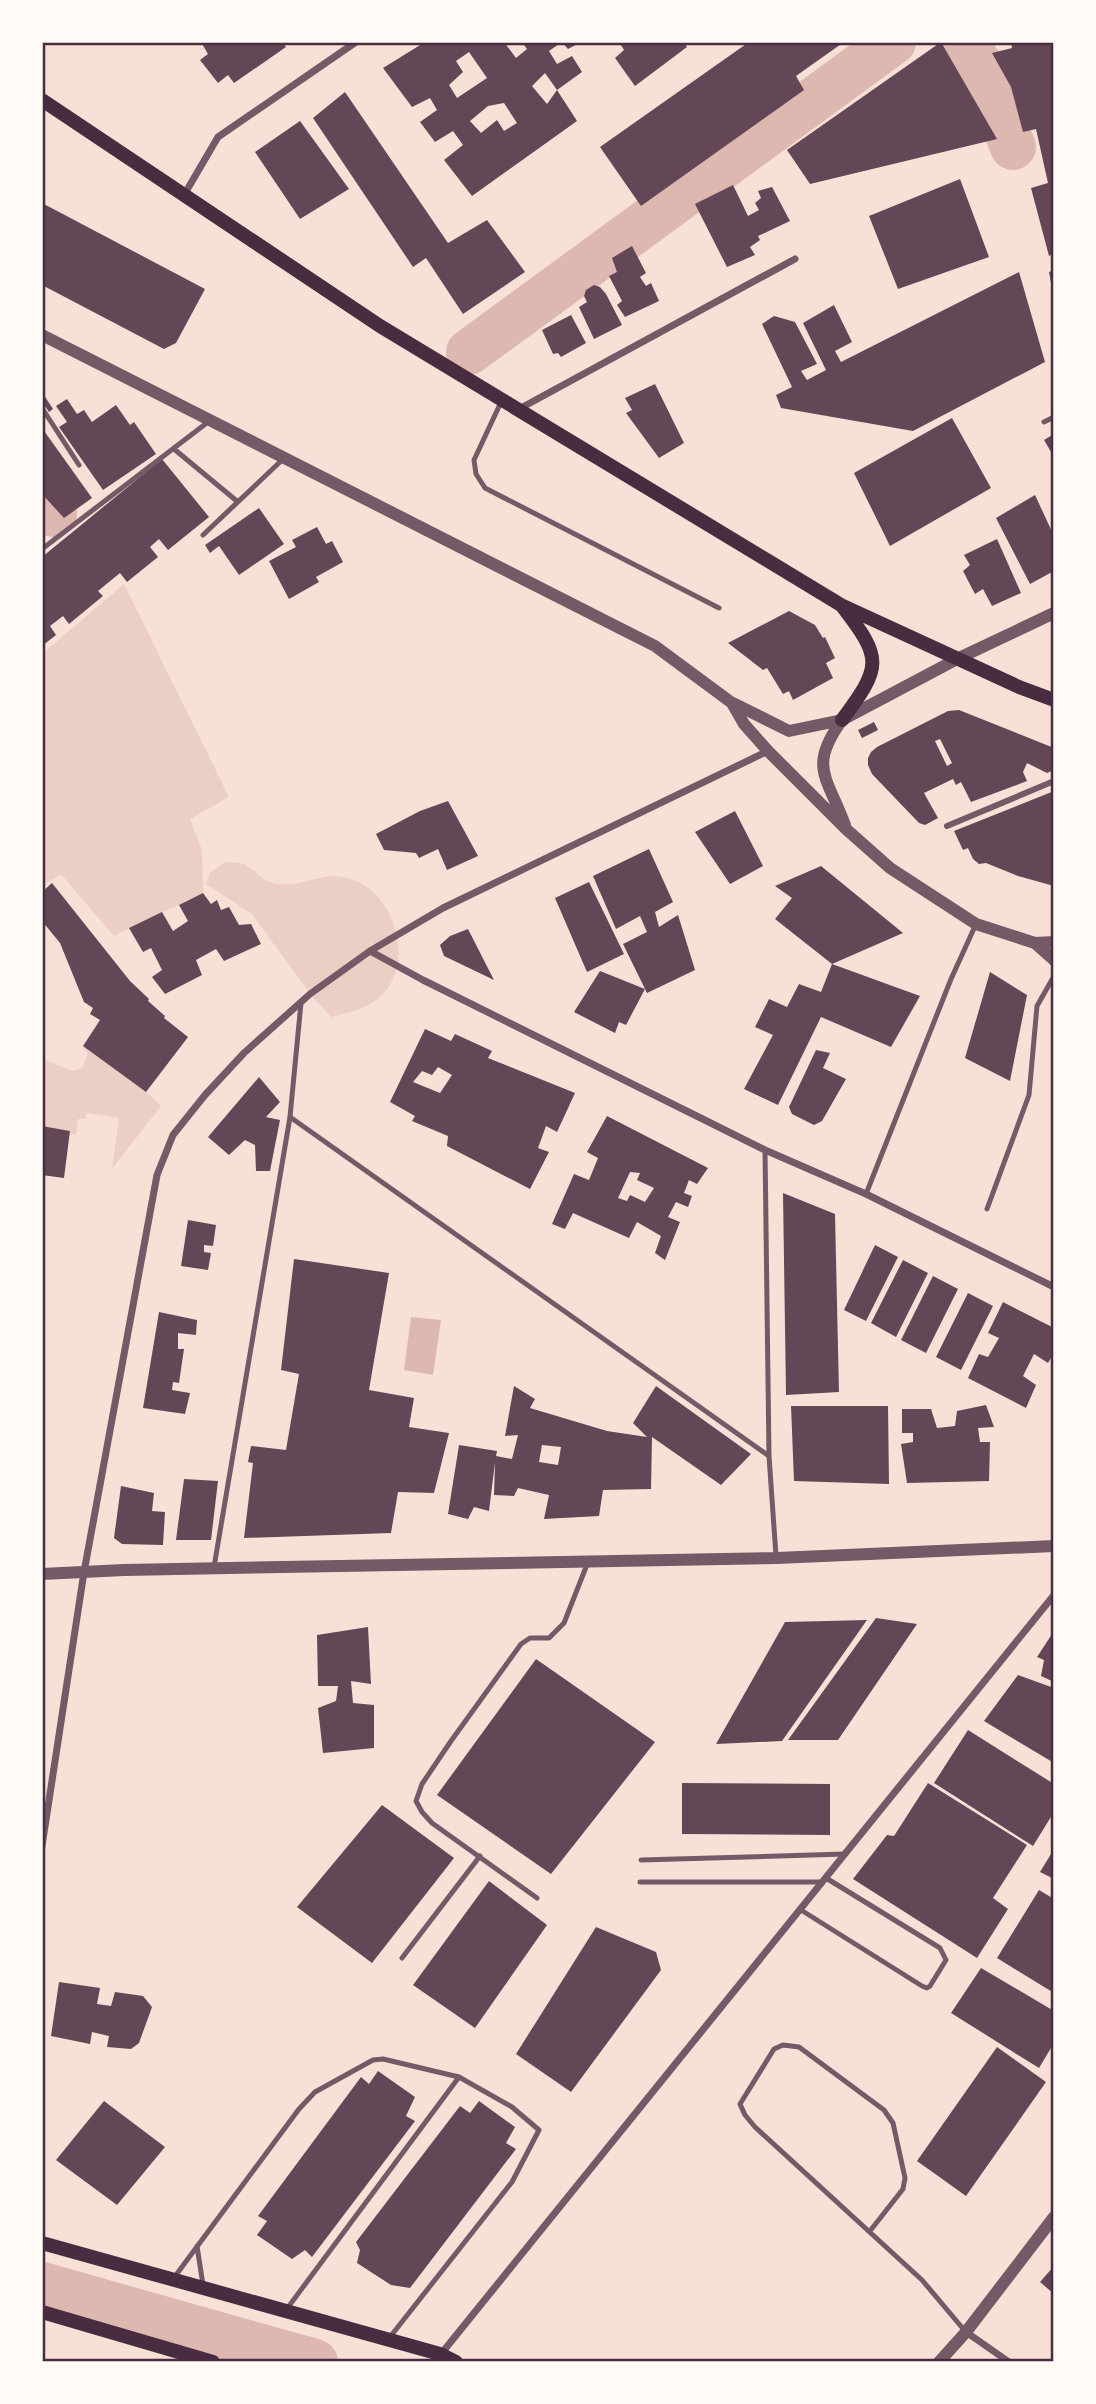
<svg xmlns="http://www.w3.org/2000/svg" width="1096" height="2404" font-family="'Fira Sans Condensed',sans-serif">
<rect width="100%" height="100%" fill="#f7e1d7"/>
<!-- green -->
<path fill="#ebcfc5" d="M124,584L229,797L190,819L202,850L203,893L114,936L61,874L42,886V654Z
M225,862C232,863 240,862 246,865C257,872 264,882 278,884C310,887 328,865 362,884C400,905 414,972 376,1000C363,1010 347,1013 331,1017L310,994L252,914L206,884L210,873Z
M83,1046L146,1092L161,1106L112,1169L119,1118L87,1113L85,1119H78L76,1135L70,1134V1131L42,1126V1058L72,1071L82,1068L88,1054Z"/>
<!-- water -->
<path fill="#dcb8b0" d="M411,1317L441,1320L433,1375L404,1370Z"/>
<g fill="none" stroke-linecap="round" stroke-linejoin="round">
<!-- river -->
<path stroke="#dcb8b0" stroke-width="46" d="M965,42L983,70L1013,147
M469,352L893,42
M42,501L54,514
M42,2285L315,2362"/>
</g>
<!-- building -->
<path fill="#644757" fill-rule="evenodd" d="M201,42H282L286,47L234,83L228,75L218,83L200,60L208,54Z
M425,42H504L516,58L527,49L522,42H581L568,49L562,42L549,51L557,64L572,56L582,72L557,90L577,121L472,196L444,160L463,145L453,131L435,142L420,122L437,110L430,98L412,107L383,68ZM469,52L487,78L457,98L449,85L463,72L456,61ZM545,73L557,90L547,104L532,86ZM504,103L517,123L504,131L497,120L481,133L470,121L488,106Z
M619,42H684L687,47L635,86L615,58L624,50Z
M749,42H844L796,76L804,90L641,206L600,147Z
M941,42L997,139L810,184L787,150Z
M1011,42H1054V253L1049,256L1031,188L1048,183L1036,129L1023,132L1011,87L992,53L1012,48Z
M345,92L448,243L487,220L525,272L463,314L426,258L413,267L313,118Z
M300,121L349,189L300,219L255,152Z
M960,179L989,257L898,289L869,216Z
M733,185L748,216L759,210L755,203L761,198L758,191L772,187L790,221L758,236L760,240L750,247L755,255L727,267L695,204Z
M42,203L205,289L176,343L164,349L42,285Z
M632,246L646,273L640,277L646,286L651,283L659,301L625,317L617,305L622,301L609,276L617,272L612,258Z
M1054,270V294H1053L1049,272Z
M1019,272L1045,362L913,431L781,408L776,395L792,387L762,324L774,316L795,322L817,364L801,371L807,380L826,370L803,323L834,305L852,342L835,351L841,362Z
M594,285L600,287L606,294L622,325L594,339L579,307L587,302L584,296L586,290Z
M571,315L586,343L561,357L558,353L553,354L542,330Z
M655,384L684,443L659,458L626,413L632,410L625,398Z
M42,392L53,409L49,412L42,402Z
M67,399L77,414L84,410L92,422L116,405L130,425L134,422L156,454L103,490L59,427L67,422L56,406Z
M952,418L991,488L890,546L854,473Z
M42,428L92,498L64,518L42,494Z
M1054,434V457L1044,440Z
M162,459L209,517L168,550L159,539L150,547L158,557L127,582L120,573L98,591L103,596L69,624L63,616L50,626L56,635L42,646V557Z
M1035,495L1054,536V571L1030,584L996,518Z
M259,508L284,544L239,575L219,546L210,553L205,545Z
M317,527L326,544L332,541L343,562L316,577L319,582L289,599L269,561L296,547L292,540Z
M997,539L1021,593L992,606L983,589L975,594L963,571L970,565L964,555Z
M789,611L815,625L823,638L825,637L835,658L826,663L833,678L793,700L789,691L783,694L767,668L763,670L728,643Z
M959,710L1054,748V770L1047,773L1027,763L1023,772L1027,781L971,802L961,782L956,785L953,779L924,793L938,818L925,825L919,823L872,774L868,765V758L871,752L877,747L948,711ZM940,739L952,763L947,766L935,741Z
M874,722L878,730L862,738L858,730Z
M1054,791V886L1018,876L986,863L979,864L973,859L968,848L963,850L954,831Z
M448,801L478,856L447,870L438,849L419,858L416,853L384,850L376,834L420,811Z
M735,811L763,866L730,884L695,832Z
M649,849L673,902L655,912L659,927L678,915L695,970L647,993L623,944L647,932L640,916L616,929L593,876Z
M821,866L903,933L832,964L775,919L792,898L775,886Z
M589,882L624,954L587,972L555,898Z
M52,883L130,981L149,999L148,1001L165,1016L164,1018L188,1037L146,1092L83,1046L100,1020L90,1014L93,1008L84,1002L60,943L42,921V892Z
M203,893L211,904L217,900L221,910L229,907L239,925L251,924L261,944L224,961L216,949L196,960L202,975L165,994L152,977L162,970L151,948L143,952L129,928L162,912L173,931L188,921L179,905Z
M468,929L494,980L444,956L440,945L450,936Z
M832,964L920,996L891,1047L821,1017L778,1105L744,1089L773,1035L755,1027L769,999L787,1007L799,984L821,992Z
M600,971L645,989L626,1025L619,1022L615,1033L574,1012Z
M990,972L1027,995L1010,1081L965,1058Z
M425,1029L451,1041L455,1034L492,1051L488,1058L575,1093L557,1132L546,1126L538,1148L549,1152L530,1189L447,1146L448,1136L412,1121L415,1116L390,1102ZM438,1067L452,1075L440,1093L413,1082L422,1071L432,1075Z
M816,1050L830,1053L823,1068L846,1079L822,1121L814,1125L792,1114L789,1107Z
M259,1077L280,1102L266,1117L280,1120L270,1171H256L255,1145L245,1140L229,1155L208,1137Z
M607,1116L708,1168L697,1184L689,1180L684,1193L692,1196L688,1207L676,1202L668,1217L680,1222L665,1260L655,1253L661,1236L637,1222L629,1238L573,1213L565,1229L552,1224L574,1174L589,1180L598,1158L587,1152ZM630,1172L640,1173L637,1180L654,1188L645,1202L630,1195L627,1201L618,1198Z
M42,1126L70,1131L64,1178L42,1175Z
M783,1193L835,1214L839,1392L786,1395Z
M188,1220L216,1225L213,1246L204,1245V1252L211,1253L208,1270L181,1266Z
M875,1245L898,1257L866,1321L844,1310Z
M294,1259L389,1273L369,1390L414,1398L409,1427L449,1433L434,1493L398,1492L391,1533L244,1538L253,1463L248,1462L251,1446L286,1450L299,1374L281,1370Z
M903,1260L928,1273L896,1337L871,1323Z
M933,1276L958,1289L926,1353L901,1340Z
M968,1293L993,1306L961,1370L936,1357Z
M1003,1302L1054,1328V1353L1048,1363L1034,1354L1023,1376L1036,1385L1026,1408L968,1378L979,1354L988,1357L999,1338L988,1333Z
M159,1312L197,1320L196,1335L178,1333V1349H184L179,1383L173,1382L172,1390L190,1393L185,1414L143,1408Z
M514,1386L535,1399L530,1408L607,1431L647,1437L633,1423L656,1386L751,1454L721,1485L652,1437L651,1489L603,1490L599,1516L544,1519L549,1495L518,1488L514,1496L494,1495L495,1462L489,1511L474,1507L468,1519L448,1514L459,1445L497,1451L496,1456L512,1459L518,1435L505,1436ZM542,1445L561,1447L558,1465L539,1462Z
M986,1405L994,1427L978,1428L980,1442H990L989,1481L907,1483L901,1444L913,1442V1433H902V1409H931L937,1428L955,1426L957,1411Z
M791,1406H888L889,1484L794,1481Z
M184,1479L218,1481L211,1540H176Z
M121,1486L154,1493L152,1511L165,1512L163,1545L122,1544L114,1538Z
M876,1618L917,1624L838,1740H788Z
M867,1620L782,1741L716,1744L785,1622Z
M368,1627L371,1684L351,1681L353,1703L374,1705V1748L323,1753L318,1708L336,1701L338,1686H318L317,1635Z
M1054,1631V1682L1041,1676L1044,1660L1037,1657Z
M536,1659L655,1742L551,1874L437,1795Z
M1018,1675L1054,1688V1763L984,1721Z
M968,1730L1054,1784V1812L1033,1846L934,1783Z
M682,1783L830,1784V1835L682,1834Z
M928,1783L1027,1845L993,1898L1008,1909L977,1958L853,1879L887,1835L894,1836Z
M382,1805L454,1858L372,1963L297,1907Z
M1054,1849V1879L1040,1872Z
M489,1881L547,1925L475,2028L413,1985Z
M1039,1890L1054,1899V1993L997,1958Z
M596,1927L656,1952L661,1970L571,2092L516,2054Z
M981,1968L1054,2011V2043L1039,2068L951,2013Z
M59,1982L100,1988L97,2004L111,2006L115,1992L143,1996L152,2007L139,2043L131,2049L107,2047L109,2036L92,2032L90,2044L51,2036Z
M997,2047L1046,2082L966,2196L917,2161Z
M378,2071L415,2097L406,2116L415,2121L312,2257L305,2250L292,2259L257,2235L267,2221L258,2216L361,2077L369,2084Z
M104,2101L165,2147L117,2205L56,2160Z
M479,2101L515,2127L506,2143L516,2149L410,2288L391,2285L357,2263L360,2250L356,2242L460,2106L470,2113Z
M1054,2266V2294L1040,2282Z"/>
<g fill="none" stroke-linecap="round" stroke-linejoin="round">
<!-- service -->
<path stroke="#755966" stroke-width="5" d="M502,400L474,460L476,474L485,488L719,608
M42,408L79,465
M1044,422L1054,417
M174,449L238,502
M203,535L282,460
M42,549L208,422
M290,1117L769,1456
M765,1150L769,1456L776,1556
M866,1194L951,979L976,924
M987,1209L1029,1095L1037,1006L1054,976
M214,1567L290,1117L301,1003
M641,1860L845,1854
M640,1882H822
M537,1898L432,1823L422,1812L416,1801L422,1784L451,1741L521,1644L530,1638H549L564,1623L588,1562
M801,1910L922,1986L927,1988L930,1986L946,1960L940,1948L826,1878
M402,1958L480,1856
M870,2231L903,2189L905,2178L893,2123L884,2110L799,2047L783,2045L774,2049L740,2104L745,2115L755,2127L922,2280L965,2331
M197,2246L203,2285
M173,2279L299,2109L315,2092L373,2060L383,2059L459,2077L512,2107L539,2130L512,2182L390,2337
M286,2310L459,2077"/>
<!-- pedestrian -->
<path stroke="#755966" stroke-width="6" d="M947,826L1054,781"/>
<!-- minor -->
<path stroke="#755966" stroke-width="7" d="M184,195L218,137L356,42
M519,409L795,259
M370,951L423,980L765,1150L866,1194L1054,1287
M42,1846L84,1572L157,1175L173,1135L205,1095L244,1053L310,994L370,951L443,908L768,751
M966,2332L1009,2362
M441,2354L1054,1595"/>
<!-- tertiary -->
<path stroke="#755966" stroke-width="12" d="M42,335L655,646L732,703L744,724L768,751L846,829L890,868L976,924L1035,943L1054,942
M733,703L789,731L842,720L959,658L1054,613
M842,720C808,767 827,776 845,825
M1035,943L1054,960
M42,1574L124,1570L777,1558L1054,1546
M939,2362L966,2332L1054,2217"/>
<!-- secondary -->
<path stroke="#4a2c40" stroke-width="14" d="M42,100L380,326L841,605L1019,687L1054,700
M842,606C883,659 882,666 842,720
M42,2243L440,2354L456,2362
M42,2312L213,2362"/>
</g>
<!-- border -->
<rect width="1096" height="2404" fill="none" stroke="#fffaf5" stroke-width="88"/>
<rect x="44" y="44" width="1008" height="2316" fill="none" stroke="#4a2c40" stroke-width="2.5"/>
</svg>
